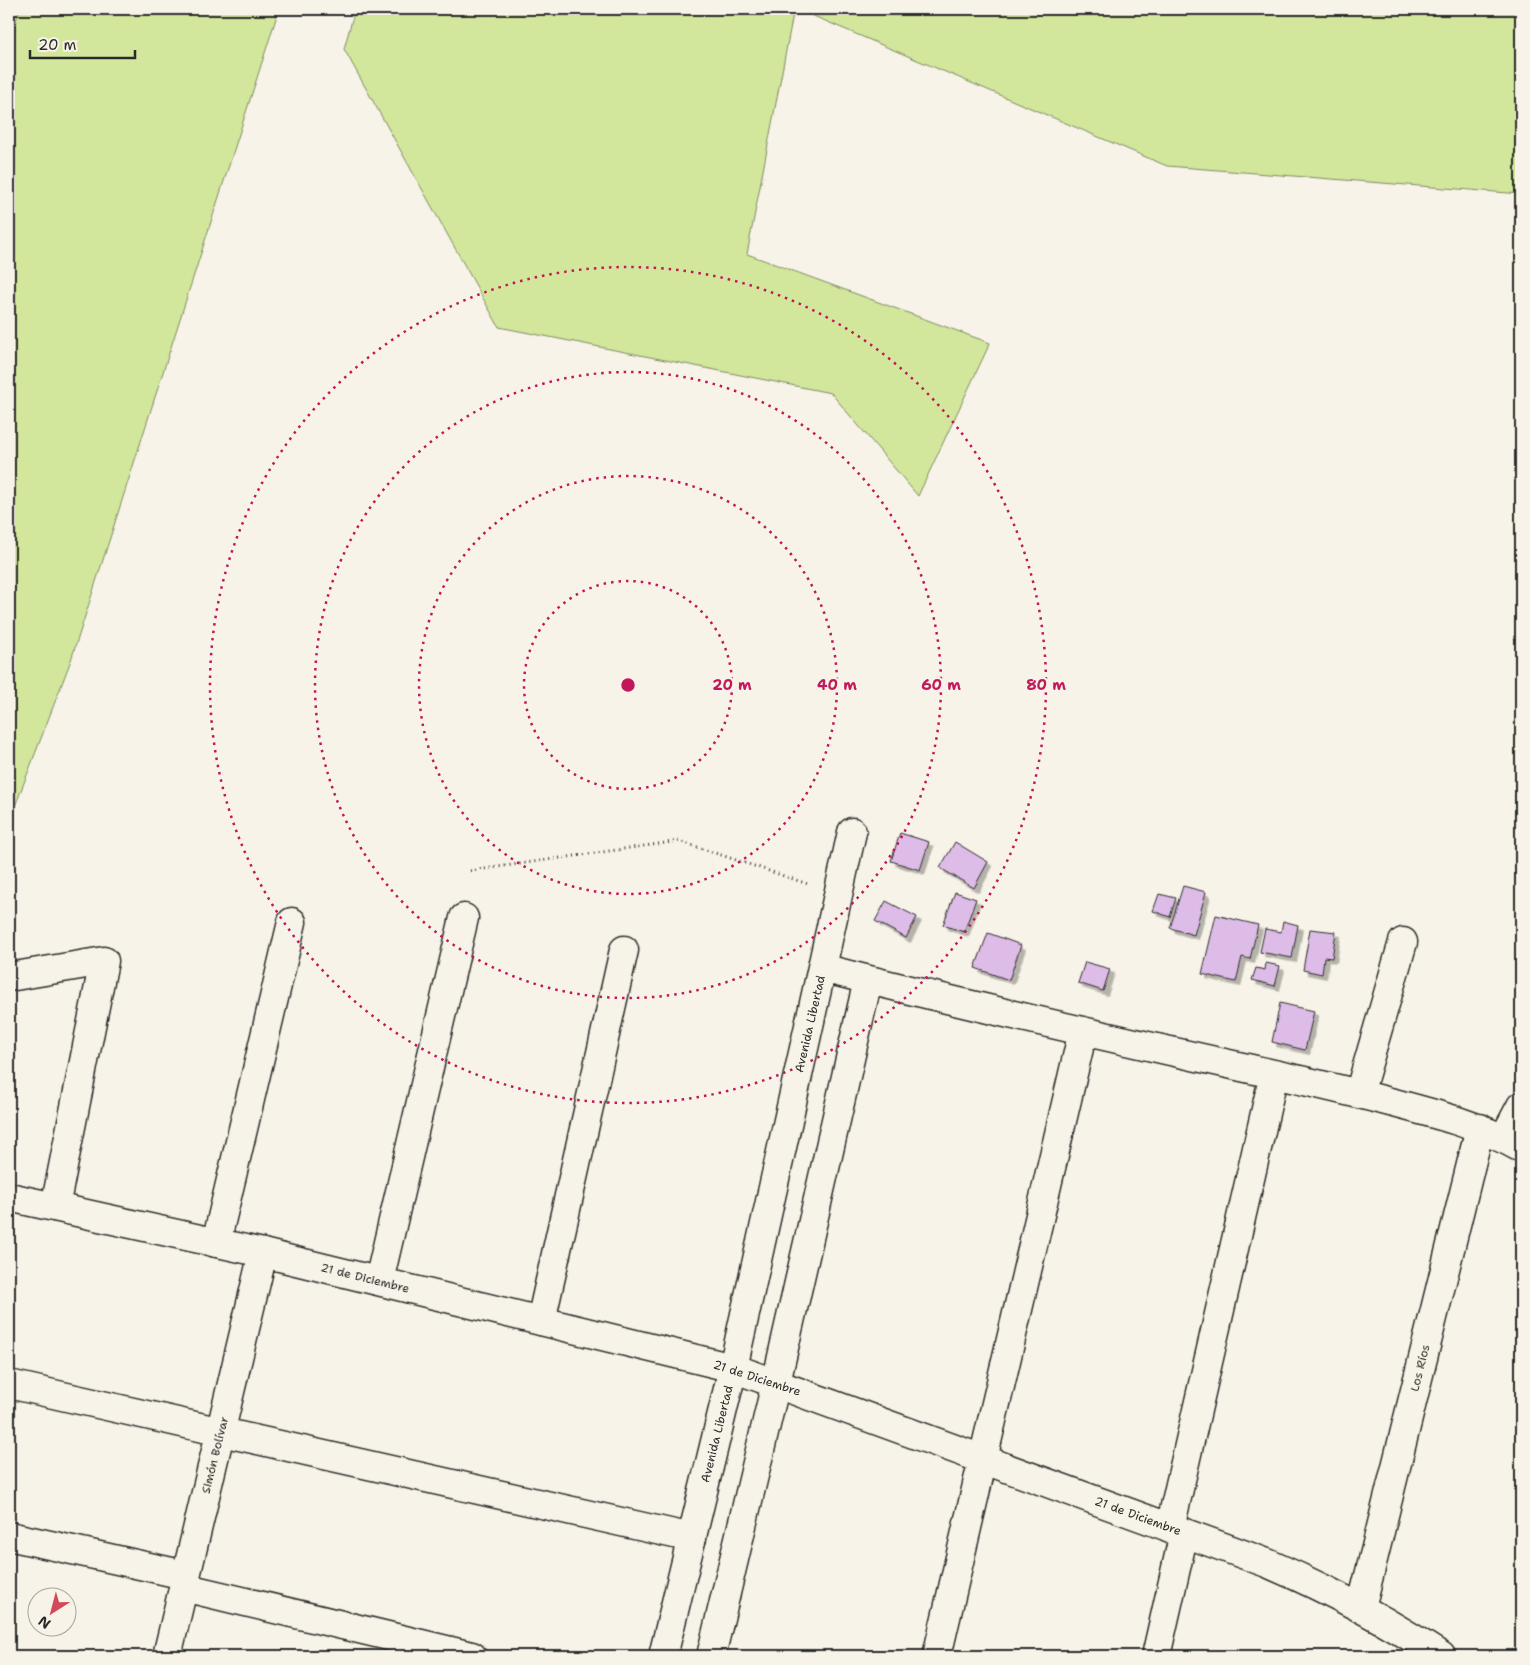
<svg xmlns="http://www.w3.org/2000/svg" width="1530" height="1665" font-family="'Shantell Sans',sans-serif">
<defs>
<filter id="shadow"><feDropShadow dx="4.5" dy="4.5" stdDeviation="0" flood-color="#0004"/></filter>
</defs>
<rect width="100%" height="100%" fill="#f7f3e8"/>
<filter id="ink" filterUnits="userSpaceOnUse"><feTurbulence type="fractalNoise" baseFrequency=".02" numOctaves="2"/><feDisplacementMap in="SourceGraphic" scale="10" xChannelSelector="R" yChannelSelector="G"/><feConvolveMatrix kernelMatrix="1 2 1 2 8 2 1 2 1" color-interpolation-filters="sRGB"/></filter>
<g filter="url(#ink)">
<!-- green -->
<path fill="#d2e79c" stroke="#7e8964" d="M20,9H279L71,660L9,822V42Z
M355,9H794L747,254L990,343L918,496L831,393L499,327L344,49Z
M797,9H1521V194L1167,166Z"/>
<!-- building -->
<path fill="#ddbce8" stroke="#2b2b2b" filter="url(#shadow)" d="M900,833L929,842L920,870L891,861Z
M955,842L988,862L974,888L940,868Z
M1183,886L1206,892L1194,935L1170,928Z
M955,892L976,899L964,932L943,925Z
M1159,894L1176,898L1170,917L1153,911Z
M886,901L917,917L906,938L875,921Z
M1216,915L1258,925L1250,959L1242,957L1236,982L1202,974Z
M1283,921L1298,925L1292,958L1260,952L1265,929L1281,932Z
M1310,929L1336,932L1332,958L1324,957L1322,974L1303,970Z
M988,933L1021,945L1009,980L975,968Z
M1085,962L1110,969L1103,991L1078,983Z
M1266,963L1280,966L1275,986L1252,980L1256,968L1265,970Z
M1280,1003L1314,1011L1305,1050L1272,1042Z"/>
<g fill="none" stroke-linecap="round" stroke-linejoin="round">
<defs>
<path id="street" d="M822,968C962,1004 1102,1036 1242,1067C1292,1078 1341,1089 1390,1102C1435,1114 1480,1125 1521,1148
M9,977L104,961L55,1207
M1359,1094L1403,942
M1504,1138L1521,1106
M216,1243L292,922
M379,1281L464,918
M541,1321L624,950
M733,1368L852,832
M776,1383L868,980
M9,1384L692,1538
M1170,1528L1274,1074
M9,1536L185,1575
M183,1587L472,1656
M1361,1608L1480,1128
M167,1656L263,1253
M937,1656L1083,1031
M1156,1656L1184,1533"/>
<path id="secondary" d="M9,1197L263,1253L733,1368L1267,1563C1328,1589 1386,1620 1441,1656
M663,1656L733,1368
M711,1656L776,1383"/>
</defs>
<!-- street casing -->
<use href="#street" stroke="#2b2b2b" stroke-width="31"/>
<!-- secondary casing -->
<use href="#secondary" stroke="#2b2b2b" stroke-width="31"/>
<!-- path -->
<path stroke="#2b2b2b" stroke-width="3" stroke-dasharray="1 4" stroke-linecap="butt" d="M470,871L679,841L808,884"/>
<!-- street -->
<use href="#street" stroke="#f7f3e8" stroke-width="28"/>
<!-- secondary -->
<use href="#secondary" stroke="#f7f3e8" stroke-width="28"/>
</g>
</g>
<!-- distance rings -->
<g fill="none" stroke="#c2185b" stroke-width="2.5" stroke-dasharray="2.5 5">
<circle cx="628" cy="685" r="104"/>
<circle cx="628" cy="685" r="209"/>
<circle cx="628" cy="685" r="313"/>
<circle cx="628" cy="685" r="418"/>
</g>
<g text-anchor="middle" stroke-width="4.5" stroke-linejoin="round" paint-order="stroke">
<!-- street labels -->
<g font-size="12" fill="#2b2b2b" stroke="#f7f3e8">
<text transform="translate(810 1024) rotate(-77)" y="4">Avenida Libertad</text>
<text transform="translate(365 1278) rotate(14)" y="4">21 de Diciembre</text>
<text transform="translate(1420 1368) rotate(-76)" y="4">Los Ríos</text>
<text transform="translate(757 1378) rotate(18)" y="4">21 de Diciembre</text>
<text transform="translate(717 1434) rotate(-76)" y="4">Avenida Libertad</text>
<text transform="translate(215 1455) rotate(-76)" y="4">Simón Bolívar</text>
<text transform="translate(1138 1516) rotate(20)" y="4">21 de Diciembre</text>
</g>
</g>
<circle cx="628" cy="685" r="8" fill="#c2185b" stroke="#f7f3e8" stroke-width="2.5"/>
<g font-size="15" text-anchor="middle" font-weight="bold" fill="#c2185b" stroke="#f7f3e8" stroke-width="4.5" stroke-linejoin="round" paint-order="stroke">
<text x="732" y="690">20 m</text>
<text x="837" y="690">40 m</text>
<text x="941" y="690">60 m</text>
<text x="1046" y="690">80 m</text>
</g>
<!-- margin -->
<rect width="1530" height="1665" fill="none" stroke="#f7f3e8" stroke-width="30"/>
<rect x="15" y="15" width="1500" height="1635" fill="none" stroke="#2b2b2b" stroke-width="2" filter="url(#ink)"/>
<!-- north arrow -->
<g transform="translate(52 1612) rotate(216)"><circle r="24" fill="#f7f3e8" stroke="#a5a39c"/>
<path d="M0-4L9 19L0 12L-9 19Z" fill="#d1495b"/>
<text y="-8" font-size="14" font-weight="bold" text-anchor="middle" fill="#2b2b2b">N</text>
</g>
<!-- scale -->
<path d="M30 50v8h105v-8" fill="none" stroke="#2b2b2b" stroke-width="2.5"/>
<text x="38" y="50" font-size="15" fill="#2b2b2b" stroke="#f7f3e8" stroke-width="4" paint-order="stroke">20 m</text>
</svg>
